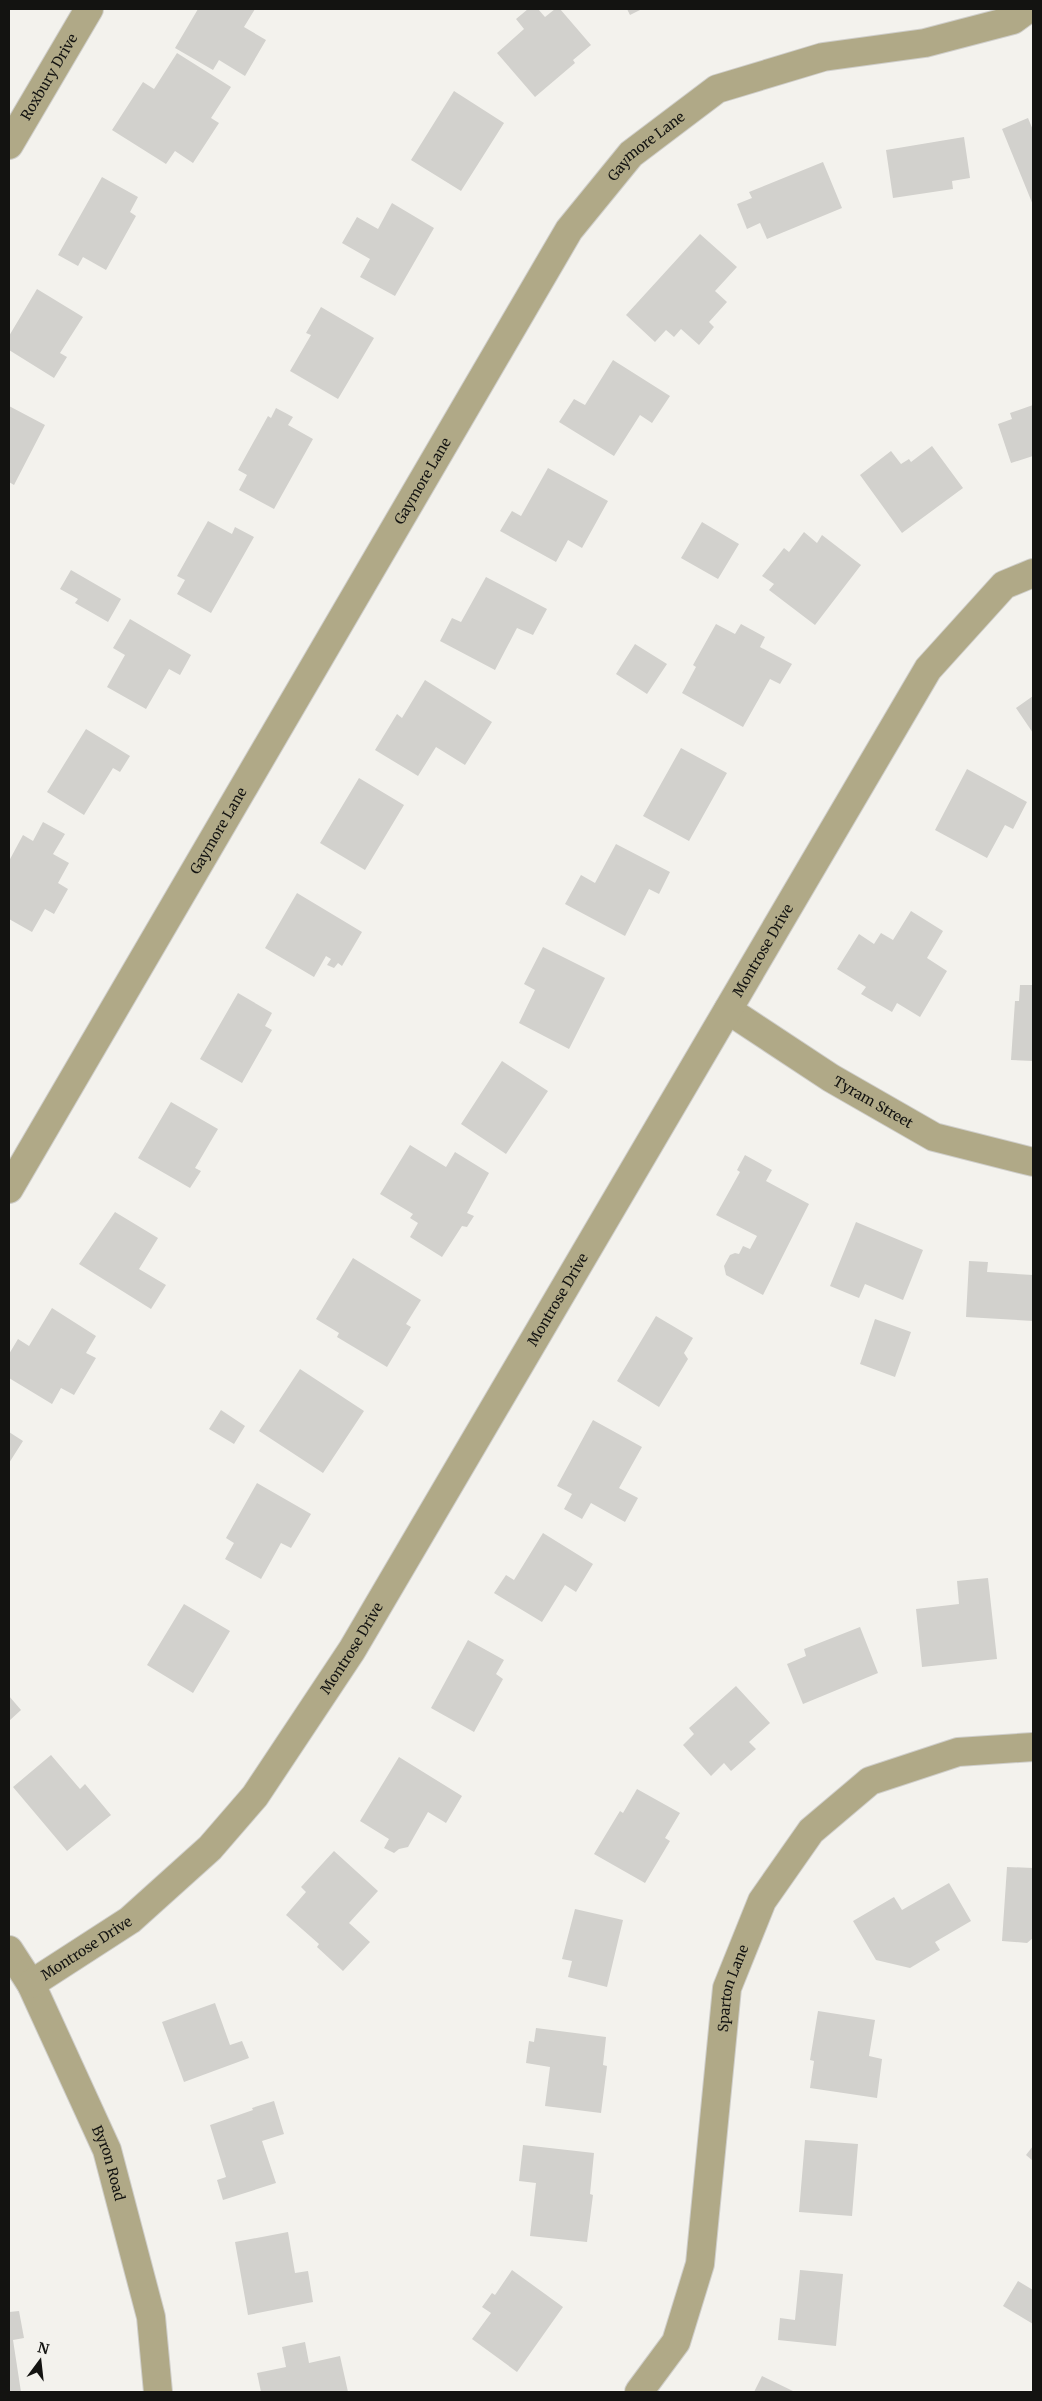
<svg xmlns="http://www.w3.org/2000/svg" width="1042" height="2401" font-family="Merriweather,serif">
<rect width="100%" height="100%" fill="#f3f2ed"/>
<!-- building -->
<path fill="#d2d1cd" d="M198,9H255L244,27L266,40L245,76L219,60L213,70L175,48Z
M528,9H538L545,17L555,9H560L591,45L573,60L575,63L535,97L497,53L524,29L516,19Z
M627,9H642L630,15Z
M177,53L231,87L211,118L219,123L193,163L175,151L166,164L112,130L143,82L154,89Z
M454,91L504,123L461,191L411,160Z
M1028,118L1033,130V205L1002,129Z
M964,137L970,178L952,181L953,189L893,198L886,150Z
M823,162L842,208L767,239L760,223L747,229L737,204L752,198L749,192Z
M102,177L138,197L130,212L136,216L106,270L83,257L78,266L58,255Z
M392,203L434,228L395,296L360,277L370,259L342,243L357,217L378,229Z
M700,234L737,267L715,291L727,302L709,322L714,327L699,345L681,329L674,337L666,330L655,342L626,315Z
M37,289L83,317L60,353L67,357L54,378L9,350V336Z
M321,307L374,338L338,399L290,371L311,335L306,333Z
M613,360L670,396L652,423L640,415L614,456L559,422L574,399L585,405Z
M1033,405V456L1011,463L998,424L1012,419L1010,413Z
M9,406L45,425L14,485L9,482Z
M276,408L293,417L288,425L313,439L274,509L239,490L247,475L238,470L268,416L271,418Z
M932,446L963,488L902,533L860,475L891,451L901,464L909,459L911,462Z
M548,468L608,501L582,548L568,540L556,562L500,531L512,511L521,516Z
M208,521L232,534L235,527L254,537L211,613L177,594L185,580L177,576Z
M702,522L739,544L718,579L681,558Z
M804,532L817,543L822,535L861,565L815,625L769,590L774,584L762,576L784,548L789,552Z
M71,570L121,599L108,622L75,603L78,599L60,589Z
M486,577L547,609L533,635L517,628L495,670L440,641L452,618L461,622Z
M130,619L191,655L180,675L169,669L146,709L107,687L125,655L113,648Z
M716,624L735,634L741,624L765,637L760,647L792,664L780,684L770,679L743,727L682,693L696,667L693,665Z
M635,644L667,664L647,694L616,674Z
M425,680L492,722L465,765L436,747L418,776L375,750L397,714L402,718Z
M1033,696V733L1016,708Z
M86,729L130,756L120,772L113,768L84,815L47,792Z
M681,748L727,773L689,841L643,816Z
M967,769L1027,802L1013,829L1005,825L987,858L935,830Z
M359,778L404,805L365,870L320,843Z
M43,822L65,834L53,854L69,863L58,883L68,889L54,914L45,909L32,932L9,919V861L23,835L33,841Z
M616,844L670,872L659,894L649,889L625,936L565,904L581,875L595,883Z
M297,893L362,932L342,966L338,963L334,968L327,965L331,959L326,956L314,977L265,948Z
M911,911L943,931L927,958L947,971L920,1017L897,1003L892,1012L861,994L866,987L837,969L859,934L874,944L881,933L893,940Z
M543,947L605,978L569,1049L519,1023L535,990L524,984Z
M1020,985H1033V1061L1011,1060L1015,1001H1019Z
M238,993L272,1013L265,1026L272,1030L242,1083L200,1059Z
M502,1061L548,1091L506,1154L461,1124Z
M171,1102L218,1129L195,1168L201,1171L190,1188L138,1158Z
M410,1145L446,1167L455,1152L489,1173L467,1213L474,1216L467,1227L462,1226L442,1257L410,1237L418,1223L410,1218L413,1214L380,1194Z
M745,1155L772,1170L766,1181L809,1204L763,1295L726,1275L724,1266L730,1255L735,1253L739,1254L743,1246L750,1249L757,1236L716,1215L740,1172L737,1170Z
M115,1212L158,1238L139,1269L166,1285L151,1309L79,1264Z
M856,1222L923,1250L903,1300L865,1284L859,1298L830,1286Z
M353,1258L421,1300L406,1324L411,1327L387,1367L337,1337L339,1333L316,1319Z
M969,1261L988,1262L987,1272L1033,1275V1321L966,1317Z
M52,1308L96,1336L86,1353L96,1358L74,1395L61,1388L52,1404L9,1378V1354L18,1339L29,1346Z
M656,1316L693,1338L684,1353L688,1359L659,1407L617,1381Z
M875,1319L911,1332L895,1377L860,1364Z
M300,1369L364,1411L323,1473L259,1431Z
M221,1410L245,1426L234,1444L209,1429Z
M593,1420L642,1447L619,1488L638,1498L625,1522L591,1503L582,1519L564,1509L572,1494L557,1486Z
M9,1432L23,1441L9,1463Z
M257,1483L311,1514L291,1548L281,1543L261,1579L225,1559L234,1543L226,1538Z
M543,1533L593,1564L576,1592L565,1585L542,1622L494,1593L506,1575L514,1580Z
M988,1578L997,1659L922,1667L916,1609L959,1604L957,1581Z
M184,1604L230,1631L193,1693L147,1665Z
M860,1627L878,1673L803,1704L787,1664L806,1656L804,1649Z
M468,1640L504,1660L496,1674L503,1679L474,1732L431,1708Z
M736,1686L770,1723L749,1742L756,1749L731,1771L724,1763L711,1776L683,1745L694,1734L689,1728Z
M9,1696L21,1710L9,1721Z
M51,1755L80,1789L85,1784L111,1815L67,1851L13,1787Z
M399,1757L462,1796L446,1823L428,1812L408,1847L399,1849L394,1853L384,1848L389,1839L360,1821Z
M637,1789L680,1813L665,1838L670,1841L645,1883L594,1854L620,1811L623,1813Z
M334,1851L378,1891L349,1923L370,1942L343,1971L317,1947L319,1944L286,1915L306,1892L301,1887Z
M1007,1867L1033,1868V1938L1027,1943L1002,1941Z
M949,1883L971,1921L935,1942L940,1950L910,1968L876,1960L853,1921L894,1897L902,1910Z
M575,1909L623,1920L607,1987L568,1977L572,1961L562,1959Z
M215,2003L230,2045L242,2041L249,2058L184,2082L162,2022Z
M818,2011L875,2020L869,2056L882,2059L877,2098L810,2088L814,2061L810,2060Z
M536,2028L606,2037L603,2065L607,2066L601,2113L545,2106L550,2067L526,2063L529,2041L534,2042Z
M274,2101L284,2134L262,2141L276,2183L223,2200L217,2180L226,2177L210,2125L253,2110L252,2108Z
M805,2140L858,2144L852,2216L799,2212Z
M523,2145L594,2153L590,2194L593,2195L587,2242L530,2236L536,2183L519,2181Z
M1033,2146V2161L1026,2155Z
M288,2232L295,2273L308,2271L313,2302L248,2315L235,2242Z
M512,2270L563,2307L517,2372L472,2339L491,2313L482,2307L492,2293L495,2295Z
M800,2270L843,2274L836,2346L778,2340L780,2318L795,2320Z
M1018,2281L1033,2290V2324L1003,2306Z
M19,2311L24,2338L13,2340L21,2392H9V2312Z
M305,2342L309,2363L340,2356L348,2392H261L257,2373L286,2367L282,2347Z
M762,2376L795,2392H754Z"/>
<g fill="none" stroke-linecap="round" stroke-linejoin="round">
<defs>
<g id="minor">
<path id="s1" d="M9,145L89,9"/>
<path id="s2" d="M728,1010L831,1078L934,1137L1033,1162"/>
<path id="s3" d="M9,1189L569,230L631,154L717,89L823,57L925,43L1013,20L1028,9"/>
<path id="s4" d="M9,1950L31,1984L107,2150L151,2317L158,2392"/>
<path id="s5" d="M31,1984L130,1920L210,1848L255,1796L352,1650L928,669L1004,585L1033,573"/>
<path id="s6" d="M639,2392L676,2342L700,2264L727,1988L762,1901L811,1831L870,1781L958,1752L1033,1747"/>
</g>
</defs>
<!-- minor casing -->
<use href="#minor" stroke="#cfceca" stroke-width="30"/>
<!-- minor -->
<use href="#minor" stroke="#b0a987" stroke-width="28"/>
</g>
<g text-anchor="middle" stroke-width="4" stroke-linejoin="round" paint-order="stroke">
<!-- street labels -->
<g font-size="14" fill="#131311" stroke="#f3f2ed">
<text dy="5" stroke="none"><textPath href="#s1" startOffset="79">Roxbury Drive</textPath></text>
<text dy="5" stroke="none"><textPath href="#s3" startOffset="1225">Gaymore Lane</textPath></text>
<text dy="5" stroke="none"><textPath href="#s3" startOffset="820">Gaymore Lane</textPath></text>
<text dy="5" stroke="none"><textPath href="#s3" startOffset="415">Gaymore Lane</textPath></text>
<text dy="5" stroke="none"><textPath href="#s5" startOffset="1281">Montrose Drive</textPath></text>
<text dy="5" stroke="none"><textPath href="#s2" startOffset="172">Tyram Street</textPath></text>
<text dy="5" stroke="none"><textPath href="#s5" startOffset="876">Montrose Drive</textPath></text>
<text dy="5" stroke="none"><textPath href="#s5" startOffset="471">Montrose Drive</textPath></text>
<text dy="5" stroke="none"><textPath href="#s5" startOffset="66">Montrose Drive</textPath></text>
<text dy="5" stroke="none"><textPath href="#s6" startOffset="422">Sparton Lane</textPath></text>
<text dy="5" stroke="none"><textPath href="#s4" startOffset="236">Byron Road</textPath></text>
</g>
</g>
<!-- border -->
<rect width="1042" height="2401" fill="none" stroke="#131311" stroke-width="20"/>
<!-- north arrow -->
<g transform="translate(40 2361) rotate(15)" stroke="#f3f2ed" stroke-width="4" paint-order="stroke">
<path d="M0-4L9 19L0 12L-9 19Z" fill="#131311"/>
<text y="-8" font-size="14" font-weight="bold" text-anchor="middle" fill="#131311">N</text>
</g>
</svg>
